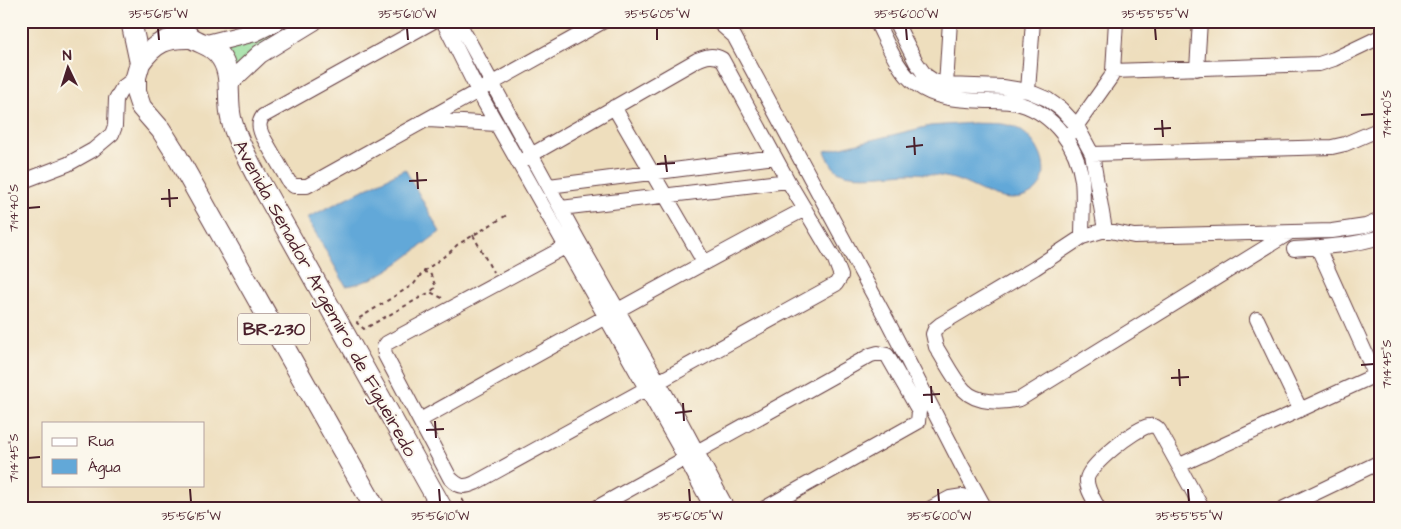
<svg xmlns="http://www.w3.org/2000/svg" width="1401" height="529" font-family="'Architects Daughter',sans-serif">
<rect width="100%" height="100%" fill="#fbf7ec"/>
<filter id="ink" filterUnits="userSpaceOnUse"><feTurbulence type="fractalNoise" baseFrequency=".02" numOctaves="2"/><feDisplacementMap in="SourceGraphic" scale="10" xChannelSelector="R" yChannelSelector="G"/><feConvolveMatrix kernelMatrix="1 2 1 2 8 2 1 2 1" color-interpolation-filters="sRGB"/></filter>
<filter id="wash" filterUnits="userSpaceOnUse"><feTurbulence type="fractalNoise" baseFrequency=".0096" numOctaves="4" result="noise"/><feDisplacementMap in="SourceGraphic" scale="20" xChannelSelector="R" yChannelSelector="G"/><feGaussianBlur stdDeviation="1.12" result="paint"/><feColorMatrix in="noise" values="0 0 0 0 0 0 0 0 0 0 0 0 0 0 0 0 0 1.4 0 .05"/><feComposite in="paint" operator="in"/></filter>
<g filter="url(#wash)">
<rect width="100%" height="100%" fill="#eedebd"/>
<!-- green -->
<path fill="#8fdb98" stroke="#6c7d62" d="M282,21H309L231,77L213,46Z"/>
<!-- water -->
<path fill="#62a8d8" stroke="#566482" d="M973,123C985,124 1002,122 1014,127C1041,138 1060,184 1024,197C996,206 972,181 945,177C934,175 923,173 911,173C892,173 856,180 840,172C832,169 828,158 825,151L930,126Z
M405,169L440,232C410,253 383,281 346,286L307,218Z"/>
</g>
<g filter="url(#ink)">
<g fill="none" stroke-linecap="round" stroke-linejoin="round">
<defs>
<path id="minor" d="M434,21L263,116C258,123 259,127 262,135L289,182L294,186H307L604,21
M443,21L478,91L686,459L712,508
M458,21L578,240L675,411L727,508
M717,21L734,36L888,322L962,466L985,508
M876,21C887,42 897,71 917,85C938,101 965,100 990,101C999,101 1011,101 1020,104C1054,114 1077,146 1082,180C1084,198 1082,218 1082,237
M895,21L916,62L925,75L934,81L946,85L1003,87L1028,91L1047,99L1061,109L1077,126L1092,154L1105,230
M1197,69L1200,21
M1113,71L1319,64L1334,59L1380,37
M946,85L950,21
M1028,91L1033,21
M614,107L704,262
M428,120L497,124
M1072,132L1111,77L1113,71L1116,21
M1092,154L1332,147L1345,144L1380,129
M519,163L531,155L697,60C706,56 713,54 722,59L788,181L835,260L841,276L836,284L475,483C464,488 459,487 450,478L385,355L384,347L387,343L578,240
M21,182L68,164L93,150L112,134L115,126L116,99L123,87L136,77
M549,186L775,157
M561,208L788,181
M1289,233L1020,399C1003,403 977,404 964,390C953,378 945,361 936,347L933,334L935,329L941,324L1035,268L1082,237L1105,230L1134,236L1332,231L1366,226L1380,220
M1318,248L1380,385
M1294,249C1323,247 1352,246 1380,237
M1257,319L1300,409
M420,420C548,349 675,277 805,209
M1180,465L1380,373
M596,508L871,355L878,353L887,355L919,411L918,422L765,508
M931,508L950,498L963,496L971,508
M1098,508C1094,499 1086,489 1087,479C1088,466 1136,428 1149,426C1154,425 1156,426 1159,430L1202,508
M1284,508L1380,462"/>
<path id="major" d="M207,44L255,32L277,21
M229,83L260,54L314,21"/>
<path id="highway" d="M131,21L140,63L136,77V92L141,107L161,130L173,149L375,508
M171,21C178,27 185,34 192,38C201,44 211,45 218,54C234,72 226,96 231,118C235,137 247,157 256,175L442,508
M140,63C155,42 167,37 192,38"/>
</defs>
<!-- minor casing -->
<use href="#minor" stroke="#633c41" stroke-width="16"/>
<!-- major casing -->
<use href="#major" stroke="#633c41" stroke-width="20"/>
<!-- highway casing -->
<use href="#highway" stroke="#633c41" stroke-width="22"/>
<!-- path -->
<path stroke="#633c41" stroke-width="2" stroke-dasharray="4 4" stroke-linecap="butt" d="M473,235L493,272
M423,272L430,273L436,287L430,292
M442,298L430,292L364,329L357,323L358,319L414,284L423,272L450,252L457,245L507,215
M462,499L467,508"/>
<!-- minor -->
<use href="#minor" stroke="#fff" stroke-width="14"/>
<!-- major -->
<use href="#major" stroke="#fff" stroke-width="18"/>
<!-- highway -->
<use href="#highway" stroke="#fff" stroke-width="20"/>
</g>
</g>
<!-- ticks -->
<path fill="none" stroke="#4a1f2b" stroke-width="2" d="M158,28L159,40M407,28L408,40M657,28V40M906,28L907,40M1155,28L1156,40M1361,115L1374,114M1162,120L1163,137M1154,129L1171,128M914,137L915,155M906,147L923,145M665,155L667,172M657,164L675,163M417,172L418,189M409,181L427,180M169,189L170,207M161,199L178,198M28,208L40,207M1361,365L1374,364M1179,369L1180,386M1171,378L1189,377M931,386L932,403M923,395L940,394M683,403L684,421M675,413L692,411M435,421L436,438M426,430L444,429M28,458L40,457M190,489L191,502M439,489L440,502M689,489L690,502M938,489L939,502M1188,489L1189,502"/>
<g text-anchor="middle" stroke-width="4" stroke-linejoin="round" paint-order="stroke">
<!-- shield labels -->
<rect fill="#fbf7ec" stroke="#7f6065" stroke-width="1" x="238" y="313.5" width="72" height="31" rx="4"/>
<g font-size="18" font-weight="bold" fill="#4a1f2b">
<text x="274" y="335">BR-230</text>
</g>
<!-- street labels -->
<g font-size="19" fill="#4a1f2b" stroke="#fbf7ec">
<text transform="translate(326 298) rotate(61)" y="7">Avenida Senador Argemiro de Figueiredo</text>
</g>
</g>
<!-- margin -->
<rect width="1401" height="529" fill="none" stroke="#fbf7ec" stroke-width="55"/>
<!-- legend -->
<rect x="42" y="422" width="162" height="65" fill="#fbf7ec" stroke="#b4a19f"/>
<rect x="52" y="438" width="25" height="8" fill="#ffffff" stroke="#b4a19f"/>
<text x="88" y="446" font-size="15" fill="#4a1f2b">Rua</text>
<rect x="52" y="459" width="25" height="15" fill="#62a8d8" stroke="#b4a19f"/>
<text x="88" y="472" font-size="15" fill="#4a1f2b">Água</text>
<!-- north arrow -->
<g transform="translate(68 68) rotate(356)" stroke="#fbf7ec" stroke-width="4" paint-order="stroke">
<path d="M0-4L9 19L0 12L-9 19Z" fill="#4a1f2b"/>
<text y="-8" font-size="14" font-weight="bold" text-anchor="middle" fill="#4a1f2b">N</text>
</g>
<rect x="28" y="28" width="1346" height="474" fill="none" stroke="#4a1f2b" stroke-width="2"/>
<g font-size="12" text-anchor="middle" fill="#4a1f2b">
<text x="158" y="18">35°56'15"W</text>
<text x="407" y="18">35°56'10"W</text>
<text x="657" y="18">35°56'05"W</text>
<text x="906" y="18">35°56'00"W</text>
<text x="1155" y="18">35°55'55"W</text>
<text transform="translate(1387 114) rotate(-90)" y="4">7°14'40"S</text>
<text transform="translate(14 208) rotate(-90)" y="4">7°14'40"S</text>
<text transform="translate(1387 364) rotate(-90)" y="4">7°14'45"S</text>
<text transform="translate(14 458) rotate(-90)" y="4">7°14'45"S</text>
<text x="191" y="520">35°56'15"W</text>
<text x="440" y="520">35°56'10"W</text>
<text x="690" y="520">35°56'05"W</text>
<text x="939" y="520">35°56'00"W</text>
<text x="1189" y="520">35°55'55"W</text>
</g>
</svg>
